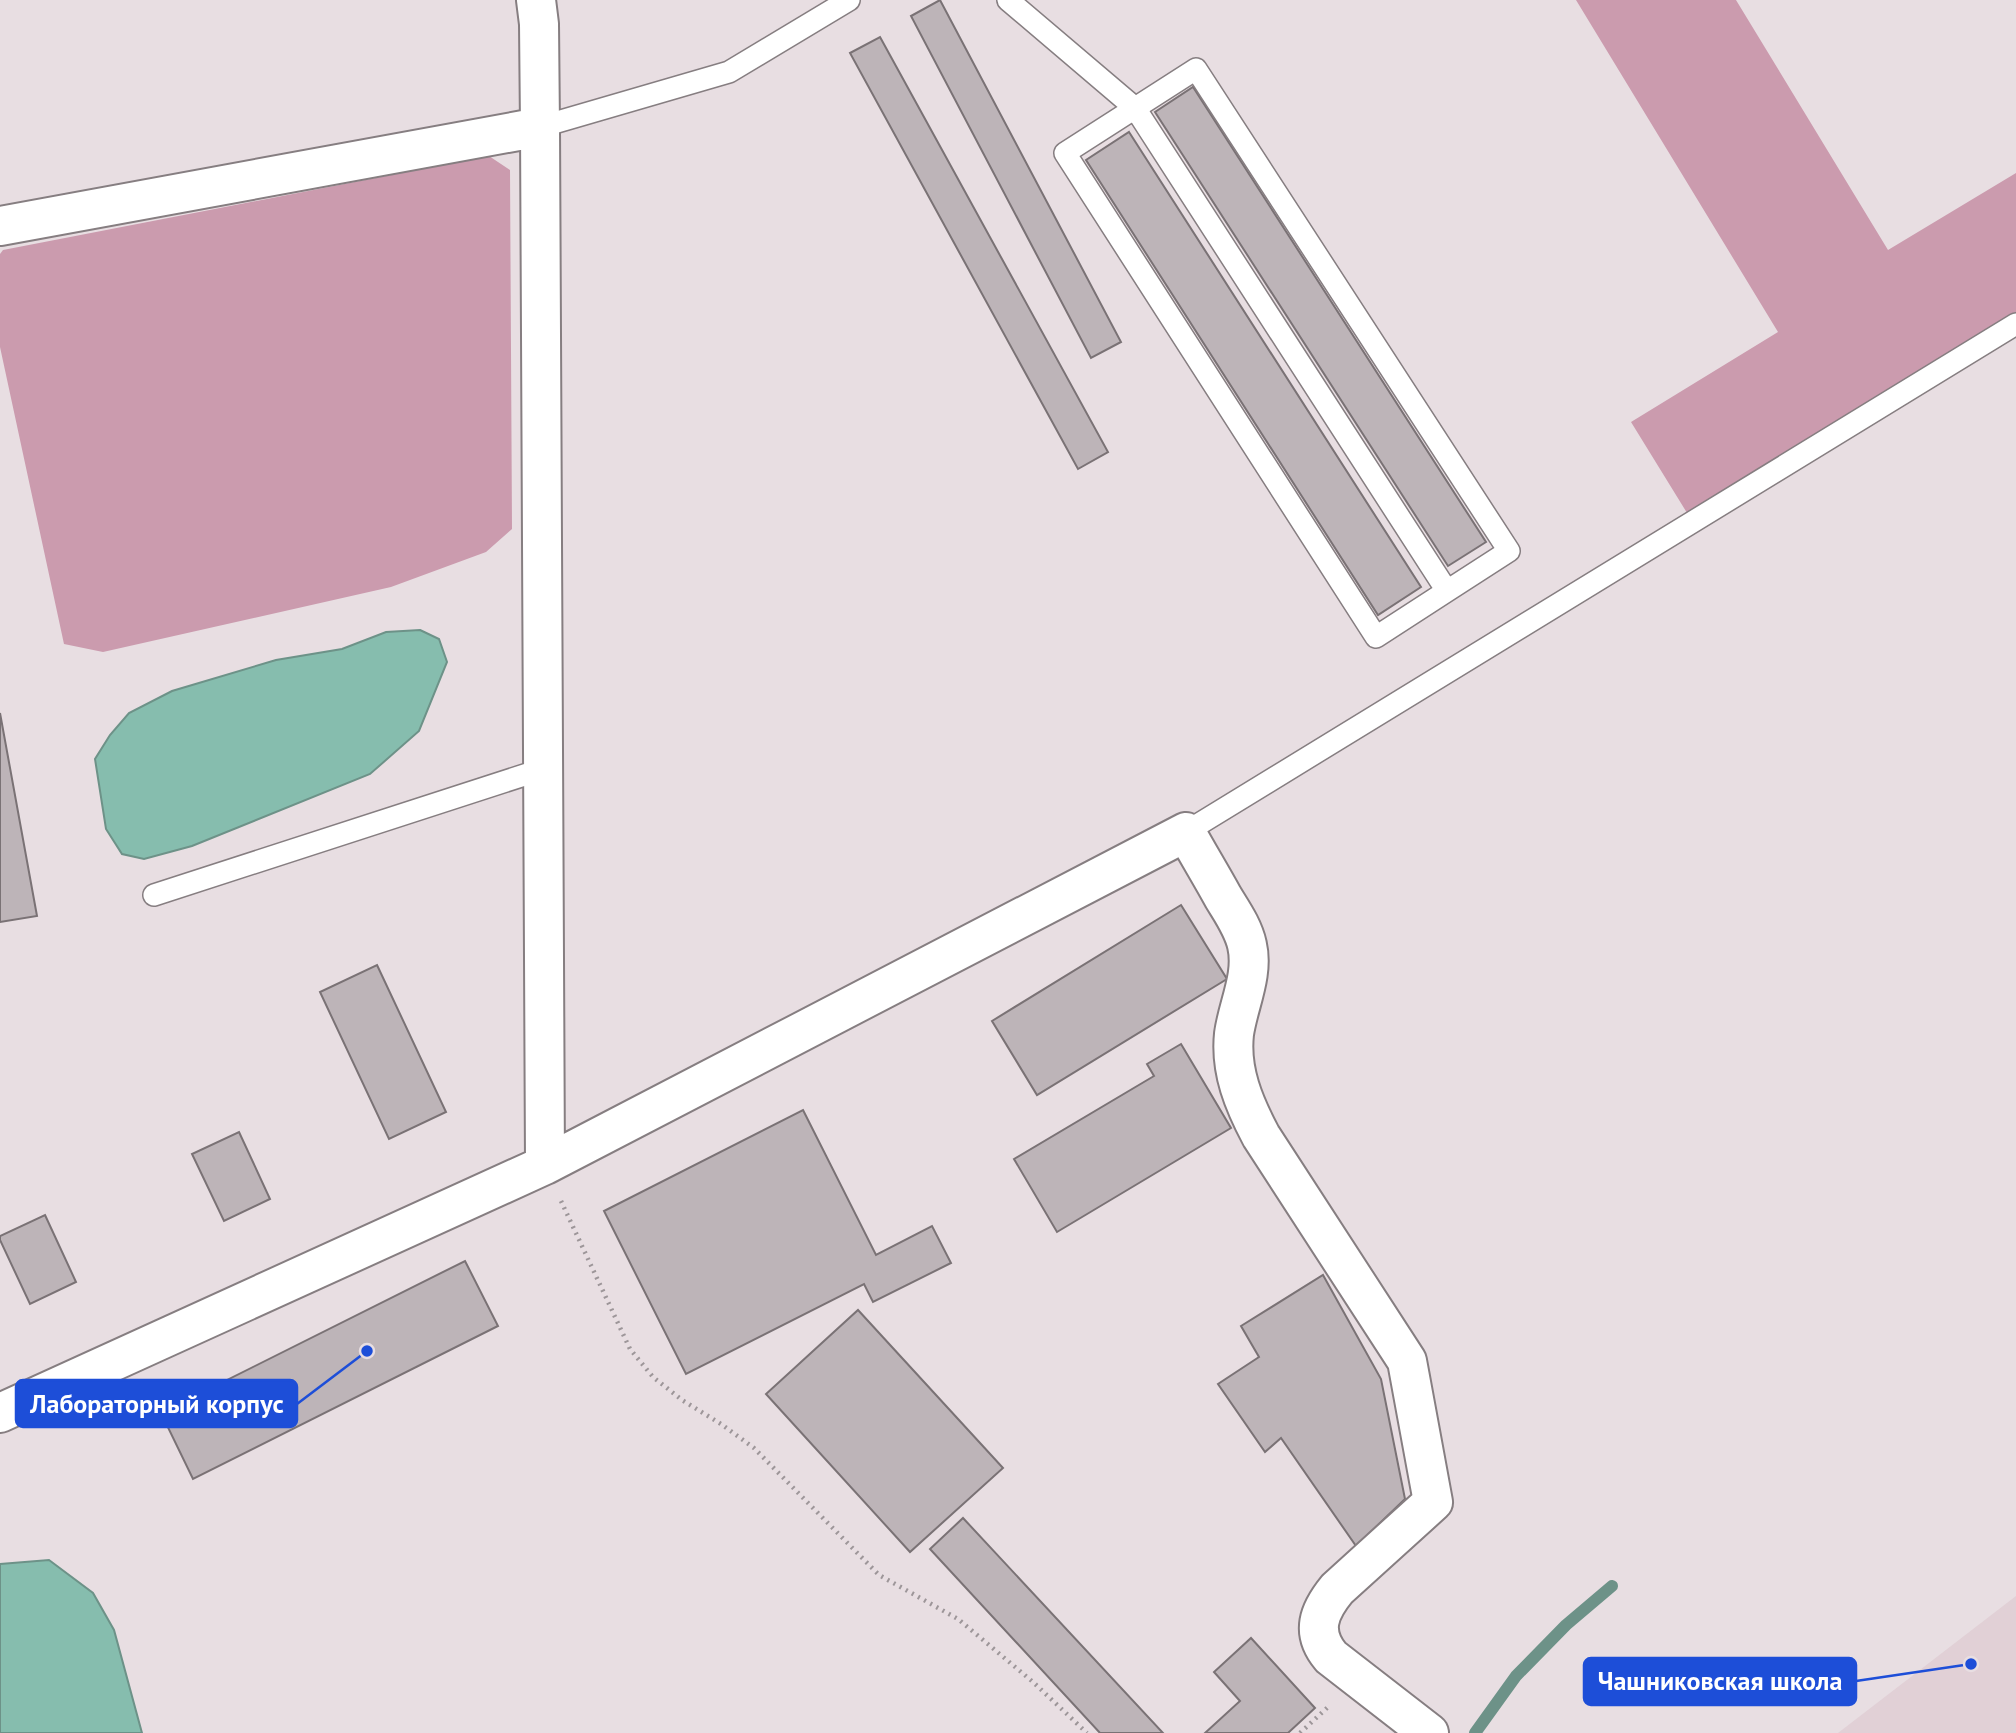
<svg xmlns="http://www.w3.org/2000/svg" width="2016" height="1733" font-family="'PT Sans',sans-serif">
<rect width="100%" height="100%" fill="#e8dee2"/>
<!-- built -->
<path fill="#e1d0d6" d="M2016,1596V1733H1838Z"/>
<!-- forest -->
<path fill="#cb9bae" d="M1576,0H1736L1888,250L2016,173V324L1692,521L1631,422L1778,332Z
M489,156L510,170L512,529L486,552L391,587L103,652L64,644L0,347V254L3,250Z"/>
<!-- water -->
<path fill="#86bdae" stroke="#6d9288" stroke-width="2" d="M420,630L439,639L447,662L419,731L370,774L192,846L144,859L122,854L106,829L95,759L110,735L129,713L172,691L276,660L342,649L386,632Z
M49,1560L93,1593L114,1630L142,1733H0V1564Z"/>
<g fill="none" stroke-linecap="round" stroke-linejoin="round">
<!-- stream -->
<path stroke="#6d9288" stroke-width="12" d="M1475,1733L1516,1676L1566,1625L1612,1586"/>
</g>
<!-- building -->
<path fill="#bdb4b8" stroke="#7a7275" stroke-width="2" d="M940,0L1121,342L1091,358L911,16Z
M880,37L1108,452L1078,469L850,53Z
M1193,87L1486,542L1448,566L1155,112Z
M1129,132L1421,587L1378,615L1086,160Z
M0,713L37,916L0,922Z
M1181,905L1227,979L1037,1095L992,1021Z
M377,965L446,1112L389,1139L320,992Z
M1181,1044L1231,1128L1057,1232L1014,1159L1154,1076L1147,1064Z
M803,1110L876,1255L932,1226L951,1263L873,1302L864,1284L686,1374L604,1211Z
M239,1132L270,1199L224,1221L192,1154Z
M45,1215L76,1282L30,1304L0,1240V1236Z
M465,1261L498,1326L193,1479L161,1413Z
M1323,1275L1381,1379L1405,1499L1356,1546L1281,1438L1265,1452L1218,1384L1259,1357L1241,1326Z
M858,1310L1003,1468L910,1552L766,1394Z
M963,1518L1163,1733H1100L930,1549Z
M1251,1638L1315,1708L1288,1733H1205L1240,1701L1214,1672Z"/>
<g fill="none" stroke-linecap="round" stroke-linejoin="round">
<defs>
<path id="lane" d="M1008,0L1135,108L1447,591L1509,551L1196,69L1065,153L1376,637L1447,591
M540,127L729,72L849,0
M1186,832L2016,324
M154,895L543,769"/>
<path id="street" d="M536,0L539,24L540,127
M0,226L540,127L545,1165L0,1413
M545,1165L1186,832C1198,854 1211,875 1223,897C1232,912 1243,927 1247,945C1254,975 1238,1005 1234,1034C1230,1071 1244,1104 1261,1136L1407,1361L1433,1502L1337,1589C1319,1611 1310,1632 1331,1657L1429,1733"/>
</defs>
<!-- lane casing -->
<use href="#lane" stroke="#867e81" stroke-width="24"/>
<!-- street casing -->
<use href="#street" stroke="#867e81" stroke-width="42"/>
<!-- path -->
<path stroke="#9d9699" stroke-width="4.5" stroke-dasharray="2 5" stroke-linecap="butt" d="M561,1201L630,1349L653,1377L682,1400L721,1424L754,1448L879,1575L958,1619L1033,1682L1087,1733
M1300,1733L1328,1707"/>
<!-- lane -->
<use href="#lane" stroke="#fff" stroke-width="21"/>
<!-- street -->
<use href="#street" stroke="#fff" stroke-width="38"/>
</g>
<!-- callouts -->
<path fill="none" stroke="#1d4ed8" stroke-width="2.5" d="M367 1351L297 1404M1971 1664L1856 1681"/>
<g fill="#1d4ed8" stroke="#e8dee2" stroke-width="2.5">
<circle cx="367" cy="1351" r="7"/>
<circle cx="1971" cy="1664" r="7"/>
</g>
<g fill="#1d4ed8" stroke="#1d4ed8" stroke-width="2.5">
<rect x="16" y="1380" width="281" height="47" rx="7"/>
<rect x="1584" y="1658" width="272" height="47" rx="7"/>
</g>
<g font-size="26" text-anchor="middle" font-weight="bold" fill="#fff">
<text x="157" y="1413">Лабораторный корпус</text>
<text x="1720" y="1690">Чашниковская школа</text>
</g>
</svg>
